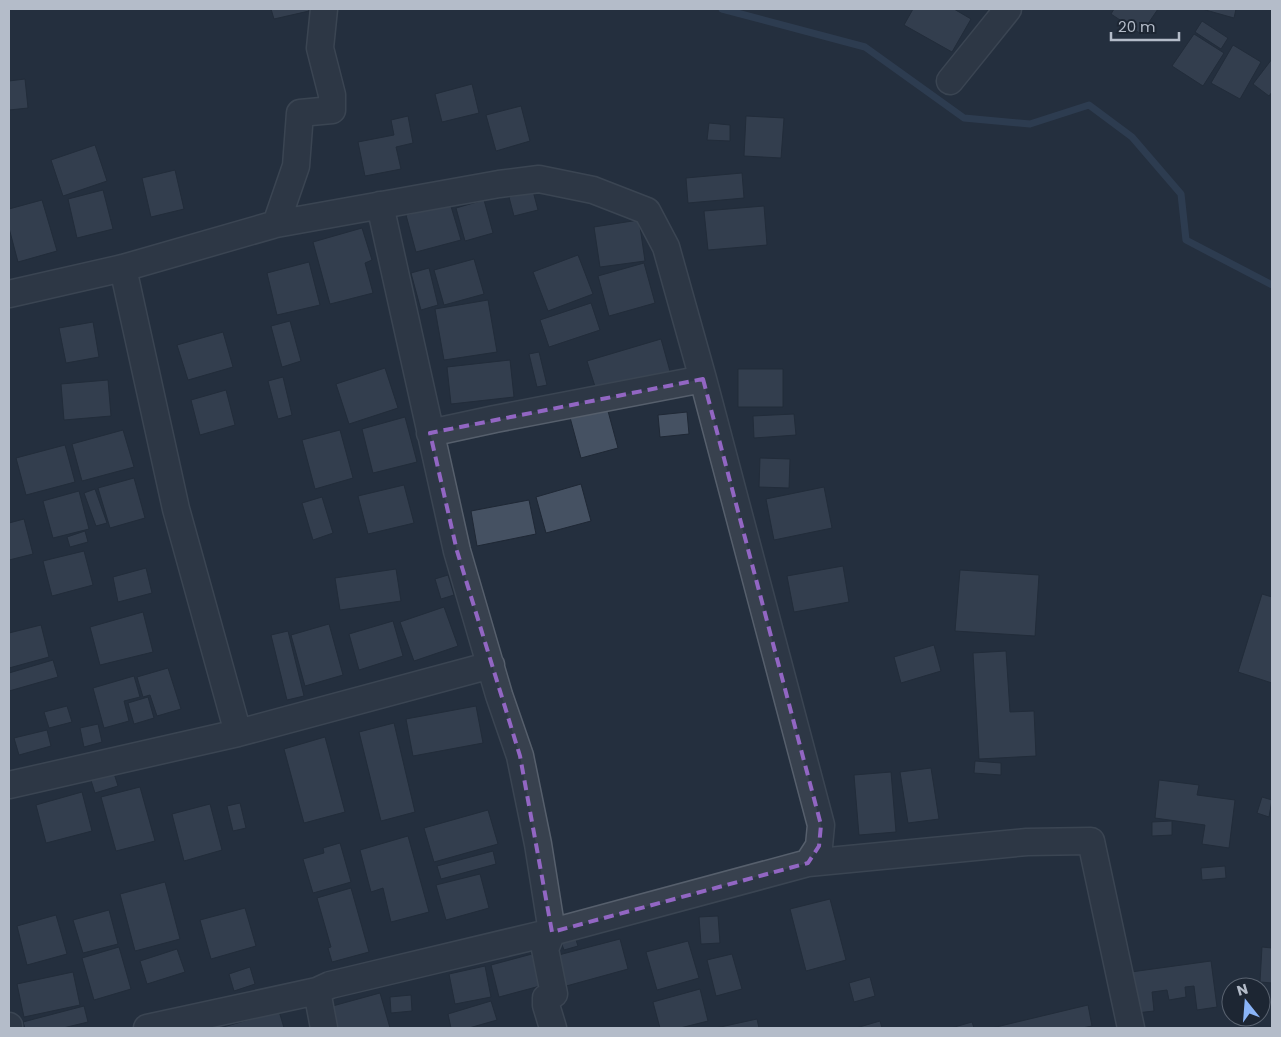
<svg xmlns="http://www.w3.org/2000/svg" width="1281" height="1037" font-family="Poppins,sans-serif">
<rect width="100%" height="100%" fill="#242f3e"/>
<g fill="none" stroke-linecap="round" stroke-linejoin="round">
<!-- stream -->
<path stroke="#394c67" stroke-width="7" d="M722,9L865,47L964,118L1030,124L1089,105L1132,137L1181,194L1186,240L1272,285"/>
</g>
<!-- building -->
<path fill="#455162" stroke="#1f2835" d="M271,9H309V11L274,19Z
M913,9H954L971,19L952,52L904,25Z
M1114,9H1158L1141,34L1111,14Z
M1202,9H1236L1234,18Z
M1202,21L1228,38L1221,49L1195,32Z
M1194,34L1224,53L1203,86L1172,66Z
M1233,45L1261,62L1240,99L1211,83Z
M1272,59V92L1269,96L1253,84Z
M25,79L28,108L9,110V81Z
M472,84L479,113L442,122L435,94Z
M521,106L530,141L496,151L486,115Z
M408,116L413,143L396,147L401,169L365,176L358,142L394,135L391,120Z
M746,116L784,118L781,158L744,156Z
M709,123L730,125V141L707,140Z
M95,145L107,181L63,196L51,160Z
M175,170L184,209L151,217L142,178Z
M742,173L744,198L688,203L686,178Z
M103,190L113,229L77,238L68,199Z
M533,191L538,210L514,216L509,197Z
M42,200L57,251L18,262L9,228V209Z
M484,200L493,233L465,241L456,208Z
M450,203L461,240L416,252L406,215Z
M764,206L767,245L708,250L704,211Z
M639,220L645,261L600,267L594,227Z
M362,228L372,260L365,263L373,293L330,304L313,242Z
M578,255L593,294L548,311L533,272Z
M474,259L484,294L444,305L434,270Z
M309,262L320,305L277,315L267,273Z
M644,263L655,303L609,316L598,276Z
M429,268L438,305L421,310L411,273Z
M488,300L497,352L444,360L435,309Z
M591,303L600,330L549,347L540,320Z
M290,321L301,361L282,367L271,326Z
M93,322L99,357L66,363L59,328Z
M223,332L233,367L188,380L177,345Z
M661,339L671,375L598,396L587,361Z
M539,352L547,385L537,387L529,354Z
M510,360L514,397L451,404L447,367Z
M385,368L398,408L349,424L336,384Z
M738,369H783V407H738Z
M283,377L292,415L278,419L268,381Z
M108,380L111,416L64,420L61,384Z
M226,390L235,425L200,435L191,400Z
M605,400L618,448L581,458L568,410Z
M687,412L689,434L660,437L658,415Z
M794,414L796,435L754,438L753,416Z
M405,417L417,462L373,473L362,429Z
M123,430L134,467L82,481L72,444Z
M340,430L353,478L315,489L302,440Z
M65,445L75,482L26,495L16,458Z
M760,458L790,459L789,488L759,487Z
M134,478L145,518L110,528L98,488Z
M581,484L591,521L546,533L536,497Z
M404,485L414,523L368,534L358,496Z
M824,487L832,528L774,540L766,499Z
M95,489L107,523L96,526L84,493Z
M79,491L89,529L53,538L43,501Z
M322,497L333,533L313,540L302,503Z
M529,500L536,534L477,546L471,511Z
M24,519L33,554L9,560V523Z
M85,531L88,542L70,547L67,537Z
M84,551L93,585L52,596L43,561Z
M843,566L849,602L794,612L787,576Z
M146,568L152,593L118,602L113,577Z
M396,569L401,601L340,610L335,578Z
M960,570L1039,575L1035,636L955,631Z
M448,575L454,595L441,599L435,579Z
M1262,594L1272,597V683L1238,672Z
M444,607L458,646L414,661L400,622Z
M143,612L153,652L100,665L90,627Z
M393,621L403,656L359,670L349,634Z
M329,624L343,675L305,686L291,635Z
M41,625L49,657L9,668V633Z
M288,631L304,696L287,700L271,635Z
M934,645L941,671L901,683L894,657Z
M1006,651L1010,712L1034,711L1036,756L979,759L973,653Z
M53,660L58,677L9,691V673Z
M168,668L181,709L157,716L150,695L143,697L137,677Z
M134,676L140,697L124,701L129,721L104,728L93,688Z
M148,697L154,718L134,724L128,703Z
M67,706L72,722L49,728L44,712Z
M476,706L483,743L413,756L406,719Z
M394,723L415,812L381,821L359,732Z
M98,724L102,742L84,747L80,728Z
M47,730L51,746L19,755L14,738Z
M325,737L345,812L304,823L284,749Z
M975,761L1001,763V775L974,773Z
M112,767L118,786L95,793L89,774Z
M931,768L939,819L908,823L900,772Z
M891,772L896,832L859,835L854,775Z
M1159,780L1199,785L1197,795L1235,800L1229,848L1202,844L1205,825L1155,818Z
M140,787L155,841L116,851L101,797Z
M82,792L92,831L46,843L36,805Z
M1262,797L1272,800L1269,817L1257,813Z
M240,803L246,828L233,831L227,806Z
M210,804L222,850L184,861L172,814Z
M488,810L498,844L434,862L424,828Z
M1172,821V835L1152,836V822Z
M408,836L429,912L391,922L383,888L371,892L360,850Z
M340,843L351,882L313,893L303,859L324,853L323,848Z
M493,851L496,864L441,879L437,866Z
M1225,866L1226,878L1202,880L1201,868Z
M480,874L489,908L446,920L436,885Z
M165,882L180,939L135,951L120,894Z
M351,888L369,952L332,962L328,948L331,947L317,898Z
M830,899L846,960L806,971L790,909Z
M245,908L256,946L211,959L200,920Z
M109,910L118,944L83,953L73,920Z
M56,915L67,954L27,965L17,926Z
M718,916L720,943L701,944L699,917Z
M575,937L578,946L564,950L561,942Z
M620,939L628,969L559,988L551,957Z
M688,941L699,978L657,990L646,952Z
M119,947L131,989L94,1000L82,958Z
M1262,947L1272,948V983L1260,982Z
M177,949L185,972L147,984L140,961Z
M532,954L540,986L499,997L491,965Z
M732,954L742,989L716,996L707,960Z
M1211,961L1217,1007L1197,1010L1194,986L1185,987L1186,997L1169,1000L1167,990L1152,992L1154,1011L1136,1013L1131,972Z
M485,966L491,997L455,1004L449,974Z
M250,967L255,984L234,991L229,974Z
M73,972L80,1005L24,1017L17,984Z
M870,977L875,996L854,1002L849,983Z
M700,989L708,1021L680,1028H660L653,1002Z
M380,993L390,1028H335L329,1007Z
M411,995L412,1011L391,1013L390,997Z
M491,1001L497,1020L469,1028H451L448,1014Z
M1088,1005L1092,1026L1082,1028H992Z
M84,1006L88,1022L63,1028H25L23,1022Z
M279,1011L284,1028H220Z
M757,1019L759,1028H716Z
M880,1021L882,1028H856Z
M972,1022L974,1028H951Z"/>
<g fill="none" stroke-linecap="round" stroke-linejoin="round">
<defs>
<path id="minor" d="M950,81L1008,9
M380,205L457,551L499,695L520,756L538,844L552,932L545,949L554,994L546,998V1005L553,1028
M276,224L296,166L300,113L332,110V95L320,48L324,9
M123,268L176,509L238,733
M9,294L123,268L276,224L499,184L539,179L593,190L647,211L666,247L703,379L821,825L819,846L808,863
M430,433L495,419L703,379
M9,785L238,733L491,665
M317,991L324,1028
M9,1026V1028
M147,1028L317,991L330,985L552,932L808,863L1027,842L1091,841L1131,1028"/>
</defs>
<!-- minor casing -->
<use href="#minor" stroke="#565f6c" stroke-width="29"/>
<!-- minor -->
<use href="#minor" stroke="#38414e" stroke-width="26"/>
</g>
<!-- marked area -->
<path d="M0 0H1281V1037H0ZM703,379L821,825L819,846L808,863L552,932L520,756L457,551L430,433Z" fill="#242f3e" fill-opacity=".55" fill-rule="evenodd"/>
<path fill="none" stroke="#9266c3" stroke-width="4" stroke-dasharray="10 6" stroke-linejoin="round" d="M703,379L821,825L819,846L808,863L552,932L520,756L457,551L430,433Z"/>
<!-- border -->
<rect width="1281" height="1037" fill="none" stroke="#b4bcc9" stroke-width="20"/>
<!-- north arrow -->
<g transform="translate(1246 1002) rotate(343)"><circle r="24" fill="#1d2633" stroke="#59626f"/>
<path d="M0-4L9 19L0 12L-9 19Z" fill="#8ab4f8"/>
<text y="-8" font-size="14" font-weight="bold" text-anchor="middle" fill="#b4bcc9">N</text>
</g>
<!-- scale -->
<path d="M1111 32v8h68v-8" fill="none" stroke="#b4bcc9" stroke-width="2.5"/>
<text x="1118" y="32" font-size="15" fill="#b4bcc9" stroke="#1d2633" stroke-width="4" paint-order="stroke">20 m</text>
</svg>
